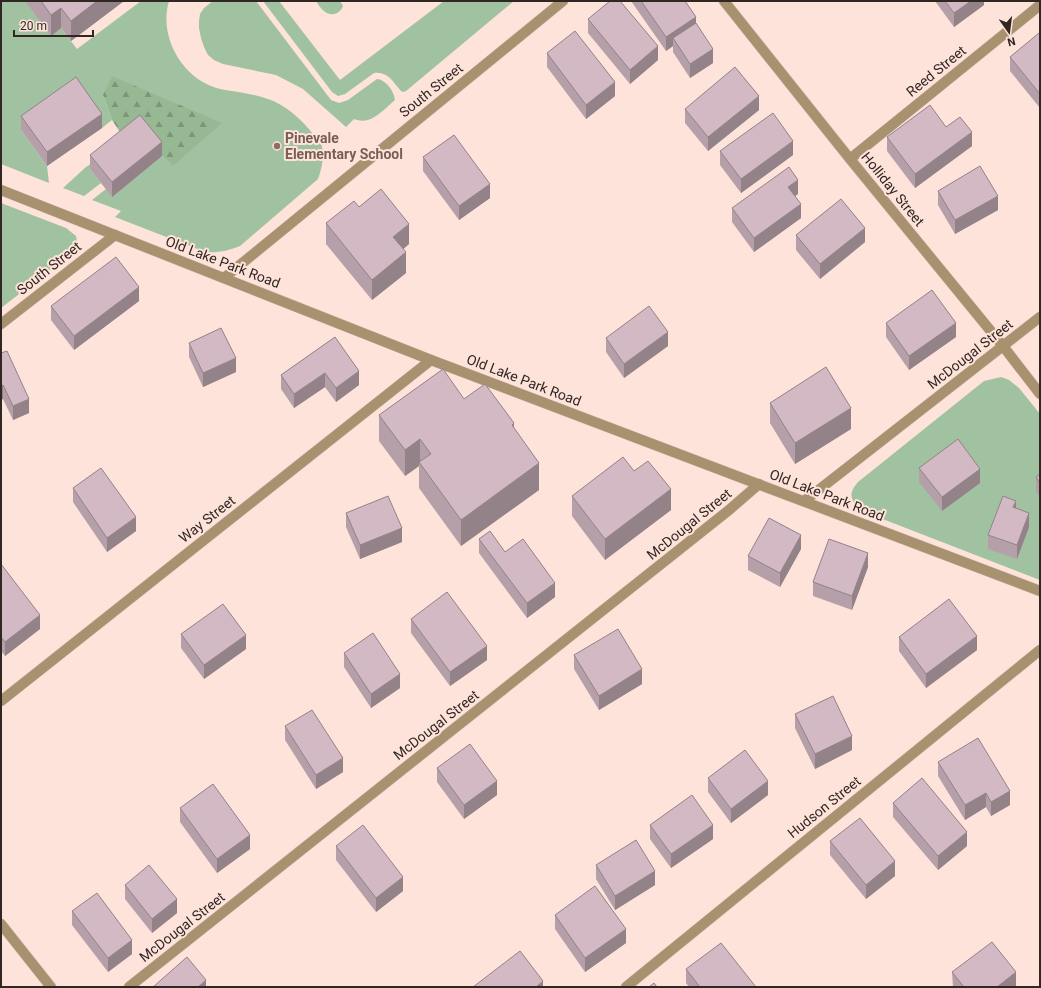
<svg xmlns="http://www.w3.org/2000/svg" width="1041" height="988" font-family="Roboto,sans-serif">
<defs>
<pattern id="forest-firs" width="22" height="20" patternUnits="userSpaceOnUse"><rect width="22" height="20" fill="#96b994"/><path d="M5 1l3.5 6h-7zM16 11l3.5 6h-7z" fill="#7b9678"/></pattern>
</defs>
<rect width="100%" height="100%" fill="#fde3d9"/>
<!-- green -->
<path fill="#a1c2a0" d="M1,1H25L61,28L77,49L141,1H169C159,34 179,73 211,86C218,89 225,90 232,91C244,93 256,95 268,99C286,105 301,119 313,134C316,137 319,140 321,143C325,156 322,167 318,179L240,246C227,251 219,253 205,252L115,217L121,211L92,200L106,189L112,196L162,156L173,166L103,95L112,120L102,128L76,92L21,130L47,166L49,183L1,164Z
M213,1H256L331,100L339,103L348,100L377,79C386,80 394,91 395,100C383,110 371,126 354,119L346,127L303,89L276,75L223,64L214,60L208,55L204,47L201,38L199,28V21L200,14L204,8Z
M263,1H279L340,80L444,1H514L406,91L403,92L401,91C393,82 388,71 374,73L345,94L338,96L332,92Z
M316,1H340L343,6C340,14 331,17 324,11C321,9 318,4 316,1Z
M126,141L90,169L101,183L84,196L63,188L86,167Z
M1,203L66,228L76,236L77,242L74,250L62,261L1,308Z
M1001,377L1009,380L1019,388L1040,414V580L862,511C851,500 847,495 858,482L984,381Z"/>
<!-- forest -->
<path fill="url(#forest-firs)" d="M112,76L222,123L173,166L162,156L126,141L112,120L103,95Z"/>
<g fill="none" stroke-linecap="round" stroke-linejoin="round">
<defs>
<path id="minor" d="M724,1L850,159L1003,346L1040,394
M850,159L1040,5
M224,278L563,1
M1,324L115,235
M804,501L825,485L1040,317
M1,701L431,360
M129,987L729,510L759,484
M626,987L1040,650"/>
<path id="tertiary" d="M1,190L431,360L1040,591
M1,924L51,987"/>
</defs>
<!-- minor casing -->
<use href="#minor" stroke="#d8c1b8" stroke-width="11"/>
<!-- tertiary casing -->
<use href="#tertiary" stroke="#d8c1b8" stroke-width="11"/>
<!-- minor -->
<use href="#minor" stroke="#a8916e" stroke-width="10"/>
<!-- tertiary -->
<use href="#tertiary" stroke="#a8916e" stroke-width="10"/>
</g>
<!-- wall -->
<path fill="#b59fa8" d="M25,1H124L71,41L61,28L51,36Z
M631,1H685L696,23L713,63L690,78L673,52V46L666,51Z
M935,1H984V5L954,27Z
M588,19L658,60L630,84L588,33Z
M1040,34V108L1010,71V57Z
M547,53L615,96L586,119L547,67Z
M685,109L759,110L708,151L685,123Z
M21,116L102,128L47,166L21,130Z
M946,127L972,146L915,188L887,151V137Z
M720,151L793,155L741,193L720,165Z
M90,155L162,156L112,197L90,169Z
M423,157L490,198L459,220L423,171Z
M938,191L998,210L955,234L938,205Z
M798,194L795,196L801,218L754,252L732,222V208Z
M359,207L409,244L403,249L406,273L372,300L326,244V223Z
M796,235L865,242L820,279L796,250Z
M139,301L74,350L51,320V306Z
M886,323L956,337L909,370L886,337Z
M335,337L359,385L336,402L325,387L294,408L281,389V375Z
M606,338L668,346L624,378L606,352Z
M189,343L236,372L203,387L189,357Z
M1,353L29,413L13,420L3,399L1,400Z
M770,403L851,429L795,464L770,423Z
M379,415L514,429L539,490L461,546L419,488V466L405,476L379,441Z
M919,468L980,483L942,511L919,482Z
M634,471L671,510L605,560L572,516V496Z
M1040,474V497L1036,492V477Z
M73,488L136,531L107,552L73,502Z
M1016,508L1029,527L1017,559L988,549V535Z
M346,513L402,542L360,559L346,527Z
M479,539L505,552L555,597L527,618L479,553Z
M801,549L780,587L748,570V556Z
M1,564L40,629L5,656L1,651Z
M868,567L852,610L813,596V582Z
M411,619L487,660L450,686L411,633Z
M181,634L246,649L204,679L181,648Z
M899,637L977,650L926,688L899,651Z
M344,653L400,688L371,708L344,667Z
M574,655L642,684L599,710L574,669Z
M795,714L852,750L815,769L795,728Z
M285,726L343,772L316,789L285,740Z
M938,762L1010,805L991,816L986,807L965,820L938,776Z
M437,768L497,795L464,819L437,782Z
M708,778L768,795L731,823L708,792Z
M893,803L967,846L938,870L893,817Z
M180,808L250,849L217,873L180,822Z
M650,825L713,839L671,868L650,839Z
M830,841L895,876L866,899L830,855Z
M336,846L403,891L376,912L336,860Z
M596,865L655,885L615,910L596,879Z
M125,885L177,913L152,933L125,899Z
M72,911L132,954L108,972L72,925Z
M555,915L626,943L585,972L555,929Z
M686,969L756,987H689L686,983Z
M952,972L1016,986L1015,987H953Z"/>
<!-- shaded-wall -->
<path fill="#938288" d="M97,1H124L71,41V21Z
M971,1H984V5L954,27V13Z
M61,8V28L51,36V15Z
M696,17V31L673,38V46L666,51V37Z
M658,46V60L630,84V70Z
M713,49V63L690,78V64Z
M615,82V96L586,119V105Z
M759,96V110L708,151V137Z
M102,114V128L47,166V152Z
M972,132V146L915,188V174Z
M793,141V155L741,193V179Z
M162,142V156L112,197V182Z
M798,180V194L788,201V187Z
M490,184V198L459,220V206Z
M998,196V210L955,234V220Z
M801,204V218L754,252V238Z
M409,224V244L393,258V237Z
M865,228V242L820,279V264Z
M406,252V273L372,300V280Z
M139,287V301L74,350V336Z
M956,323V337L909,370V356Z
M668,332V346L624,378V364Z
M236,358V372L203,387V373Z
M359,371V385L336,402V388Z
M325,373V387L294,408V394Z
M3,385V399L1,400V386Z
M29,399V413L13,420V406Z
M851,408V429L795,464V443Z
M514,423V450L512,425Z
M420,439V464L419,462V466L405,476V450Z
M539,463V490L461,546V520Z
M980,469V483L942,511V497Z
M671,489V510L605,560V539Z
M1016,501V515L1013,507Z
M1029,513V527L1017,559V545Z
M136,517V531L107,552V538Z
M402,528V542L360,559V545Z
M801,535V549L780,587V573Z
M868,553V567L852,610V596Z
M555,583V597L527,618V603Z
M40,615V629L5,656V642Z
M246,635V649L204,679V665Z
M977,636V650L926,688V674Z
M487,646V660L450,686V672Z
M642,669V684L599,710V696Z
M400,674V688L371,708V694Z
M852,736V750L815,769V754Z
M343,758V772L316,789V775Z
M497,781V795L464,819V805Z
M768,781V795L731,823V809Z
M1010,791V805L991,816V802Z
M986,793V807L965,820V805Z
M713,825V839L671,868V854Z
M967,832V846L938,870V856Z
M250,835V849L217,873V859Z
M895,861V876L866,899V885Z
M655,871V885L615,910V896Z
M403,877V891L376,912V898Z
M177,899V913L152,933V919Z
M626,929V943L585,972V958Z
M132,940V954L108,972V958Z
M1016,972V986L1015,987H997Z
M206,980V987H198Z
M543,981V987H536Z"/>
<!-- building -->
<path fill="#d2b9c3" stroke="#938288" d="M41,1H97L71,21L61,8L51,15Z
M610,1H620L658,46L630,70L588,19Z
M641,1H685L696,17L666,37Z
M945,1H971L954,13Z
M696,23L713,49L690,64L673,38Z
M575,31L615,82L586,105L547,53Z
M1039,33L1040,34V94L1010,57Z
M735,67L759,96L708,137L685,109Z
M76,77L102,114L47,152L21,116Z
M930,105L946,127L960,117L972,132L915,174L887,137Z
M773,113L793,141L741,179L720,151Z
M140,115L162,142L112,182L90,155Z
M454,135L490,184L459,206L423,157Z
M980,166L998,196L955,220L938,191Z
M789,167L798,180L788,187L801,204L754,238L732,208Z
M381,189L409,224L393,237L406,252L372,280L326,223L354,201L359,207Z
M841,199L865,228L820,264L796,235Z
M116,257L139,287L74,336L51,306Z
M932,290L956,323L909,356L886,323Z
M649,306L668,332L624,364L606,338Z
M221,328L236,358L203,373L189,343Z
M335,337L359,371L336,388L325,373L294,394L281,375Z
M7,351L29,399L13,406L3,385L1,386V353Z
M826,367L851,408L795,443L770,403Z
M443,369L464,399L485,384L514,423L512,425L539,463L461,520L419,462L431,454L420,439L405,450L379,415Z
M958,439L980,469L942,497L919,468Z
M623,457L634,471L648,461L671,489L605,539L572,496Z
M101,468L136,517L107,538L73,488Z
M1040,474V483L1036,477Z
M388,496L402,528L360,545L346,513Z
M1003,496L1016,501L1013,507L1029,513L1017,545L988,535Z
M769,518L801,535L780,573L748,556Z
M490,531L505,552L523,539L555,583L527,603L479,539Z
M829,539L868,553L852,596L813,582Z
M1,564L40,615L5,642L1,637Z
M447,592L487,646L450,672L411,619Z
M949,599L977,636L926,674L899,637Z
M223,604L246,635L204,665L181,634Z
M618,629L642,669L599,696L574,655Z
M373,633L400,674L371,694L344,653Z
M833,696L852,736L815,754L795,714Z
M312,710L343,758L316,775L285,726Z
M978,738L1010,791L991,802L986,793L965,805L938,762Z
M470,744L497,781L464,805L437,768Z
M745,750L768,781L731,809L708,778Z
M922,778L967,832L938,856L893,803Z
M213,784L250,835L217,859L180,808Z
M692,795L713,825L671,854L650,825Z
M860,818L895,861L866,885L830,841Z
M363,825L403,877L376,898L336,846Z
M636,840L655,871L615,896L596,865Z
M149,865L177,899L152,919L125,885Z
M595,886L626,929L585,958L555,915Z
M97,893L132,940L108,958L72,911Z
M992,942L1016,972L997,987H964L952,972Z
M721,943L756,987H700L686,969Z
M520,951L543,981L536,987H473Z
M187,957L206,980L198,987H153Z
M654,983L657,987H649Z"/>
<!-- markers -->
<circle fill="#8d6e63" stroke="#fde3d9" stroke-width="1.5" cx="277" cy="146" r="4"/>
<g text-anchor="middle" stroke-width="4" stroke-linejoin="round" paint-order="stroke">
<!-- street labels -->
<g font-size="14" fill="#302723" stroke="#fde3d9">
<text transform="translate(936 71) rotate(-39)" y="5">Reed Street</text>
<text transform="translate(431 90) rotate(-39)" y="5">South Street</text>
<text transform="translate(893 189) rotate(51)" y="5">Holliday Street</text>
<text transform="translate(223 262) rotate(21)" y="5">Old Lake Park Road</text>
<text transform="translate(49 268) rotate(-38)" y="5">South Street</text>
<text transform="translate(970 354) rotate(-38)" y="5">McDougal Street</text>
<text transform="translate(524 380) rotate(21)" y="5">Old Lake Park Road</text>
<text transform="translate(827 495) rotate(21)" y="5">Old Lake Park Road</text>
<text transform="translate(207 519) rotate(-38)" y="5">Way Street</text>
<text transform="translate(689 524) rotate(-39)" y="5">McDougal Street</text>
<text transform="translate(436 725) rotate(-38)" y="5">McDougal Street</text>
<text transform="translate(824 807) rotate(-39)" y="5">Hudson Street</text>
<text transform="translate(182 927) rotate(-38)" y="5">McDougal Street</text>
</g>
<!-- education labels -->
<g font-size="14" font-weight="bold" fill="#785e54" stroke="#fde3d9" text-anchor="start">
<text x="285" y="143">Pinevale<tspan x="285" dy="16">Elementary School</tspan></text>
</g>
</g>
<!-- border -->
<rect width="1041" height="988" fill="none" stroke="#302723" stroke-width="4"/>
<!-- north arrow -->
<g transform="translate(1009 32) rotate(166)" stroke="#fde3d9" stroke-width="3" paint-order="stroke">
<path d="M0-3L7 15L0 10L-7 15Z" fill="#302723"/>
<text y="-6" font-size="11" font-weight="bold" text-anchor="middle" fill="#302723">N</text>
</g>
<!-- scale -->
<path d="M14 30v6h79v-6" fill="none" stroke="#302723" stroke-width="2"/>
<text x="20" y="30" font-size="12" fill="#302723" stroke="#fde3d9" stroke-width="3" paint-order="stroke">20 m</text>
</svg>
